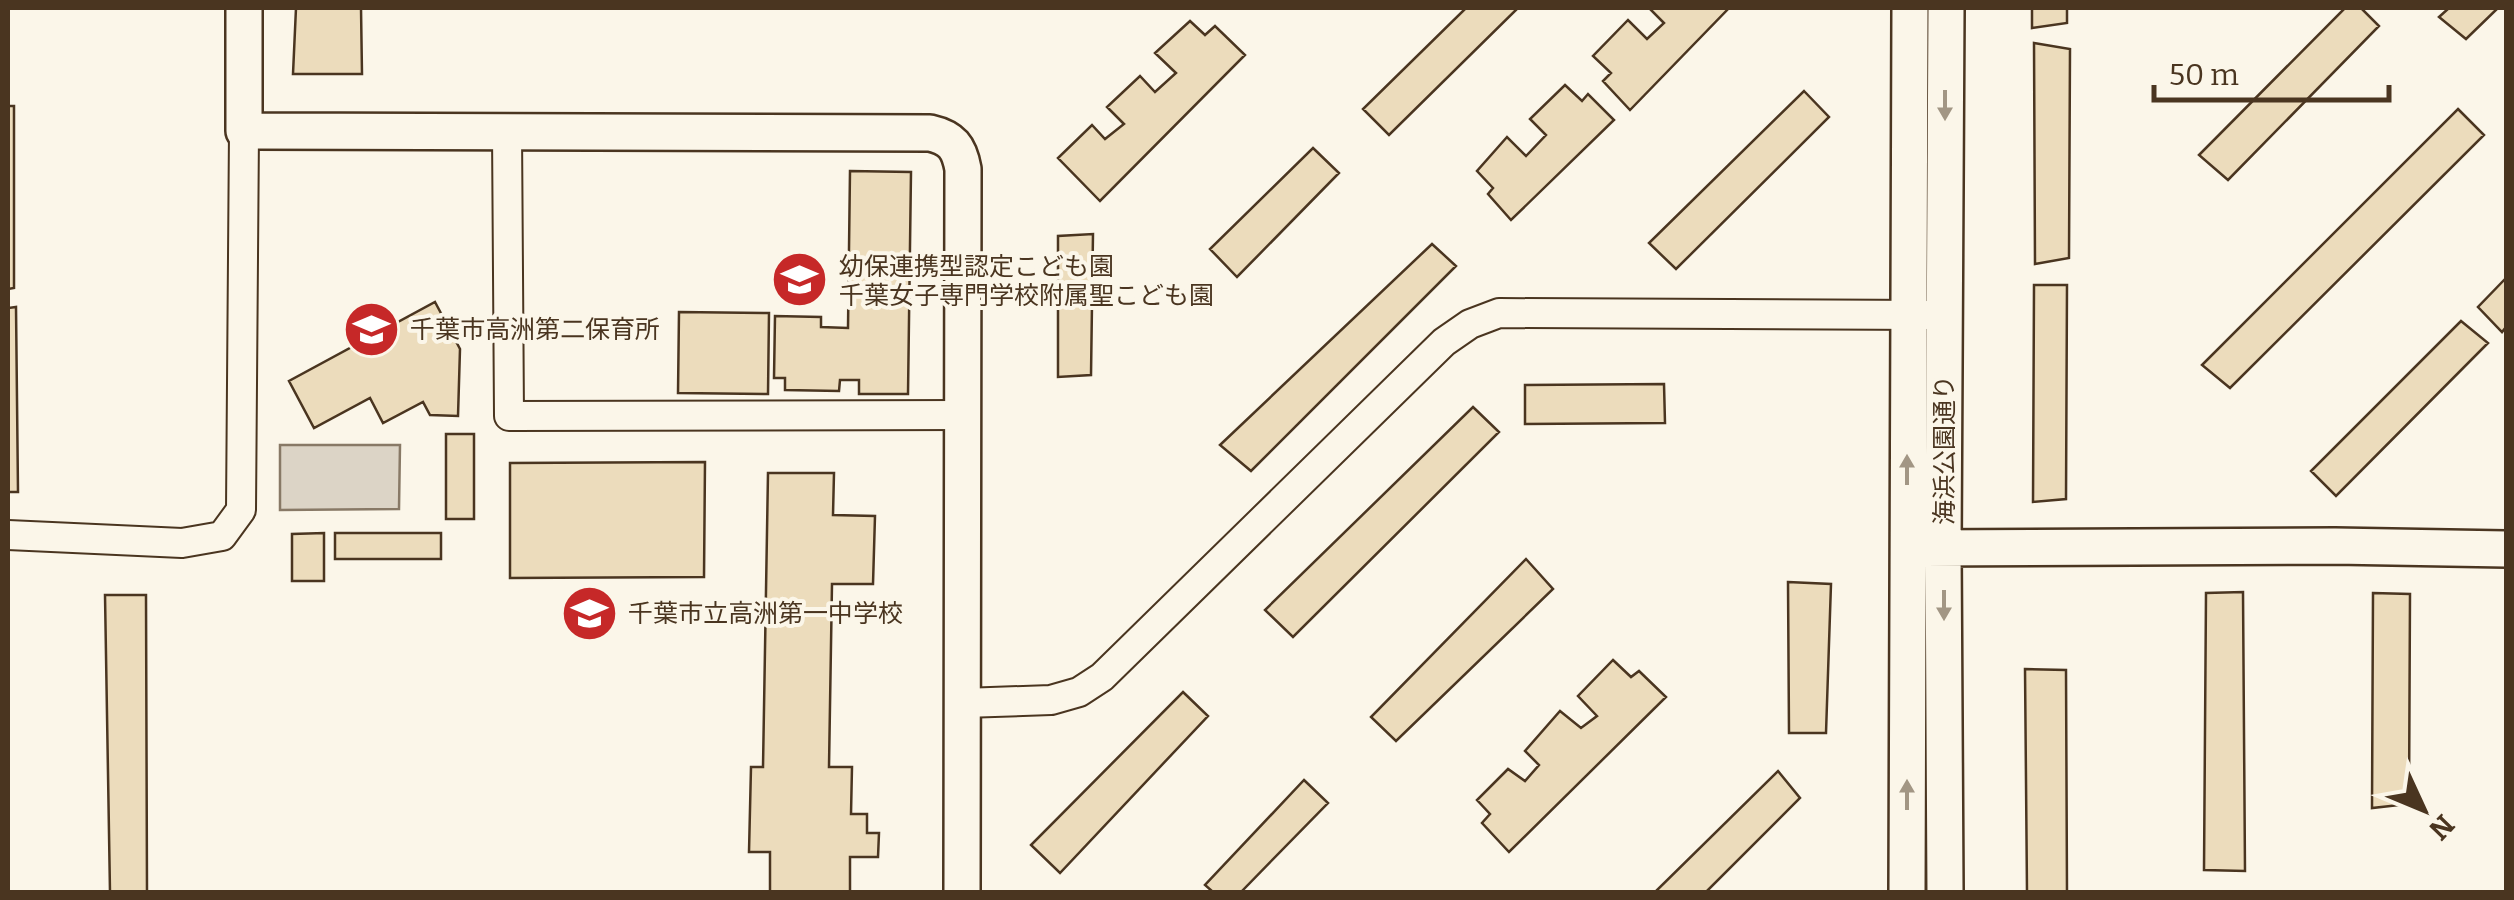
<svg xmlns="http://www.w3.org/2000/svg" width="2514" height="900" font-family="Bitter,'Noto Sans JP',serif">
<rect width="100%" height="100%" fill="#fbf6e9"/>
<!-- water -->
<path fill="#dcd4c6" stroke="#887966" stroke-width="2.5" d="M280,445H400L399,509L280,510Z"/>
<!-- building -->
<path fill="#ecdcbc" stroke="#4a3520" stroke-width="2.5" d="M296,8H361L362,74H293Z
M1466,8H1518L1389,135L1363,109Z
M1649,8H1729L1630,110L1603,81L1611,73L1593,56L1628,20L1647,39L1664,23Z
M2032,8H2067V23L2032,28Z
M2345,8H2361L2379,26L2228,180L2199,155Z
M2449,8H2498L2466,39L2439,17Z
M1190,21L1205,35L1215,26L1245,55L1100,201L1058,158L1092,125L1105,139L1124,124L1107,107L1140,76L1155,92L1176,73L1155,53Z
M2034,43L2070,49L2069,258L2035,264Z
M1565,85L1582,101L1588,94L1614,120L1511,220L1488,194L1493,188L1477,171L1507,137L1526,156L1546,135L1530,119Z
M1804,91L1829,117L1676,269L1649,243Z
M8,106H14V288L8,289Z
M2458,109L2484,135L2230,388L2202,365Z
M1313,148L1339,173L1237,277L1210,249Z
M850,171L911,172L908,394H859V380H840L839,391L785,390V378H774L775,316L821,317V327L848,328Z
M1093,234L1091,375L1058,377V236Z
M1432,244L1456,266L1251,471L1220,445Z
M2506,278V327L2502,332L2478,307Z
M2034,285H2067L2066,499L2033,502Z
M435,302L460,349L458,416L430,415L423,402L383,423L370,398L314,428L289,381Z
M16,307L18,492H8V308Z
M679,312L769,313L768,394L678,393Z
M2461,321L2488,343L2336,496L2311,471Z
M1664,384L1665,423L1525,424V385Z
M1473,407L1499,432L1293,637L1265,610Z
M446,434H474V519H446Z
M705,462L704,577L510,578V463Z
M768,473H834L833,515L875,516L873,584H832L829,767H852L851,814H867V833H879L878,857H850V892H770V852H749L751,767H763Z
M324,533V581H292V534Z
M335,533H441V559H335Z
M1526,559L1553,589L1396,741L1371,717Z
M1788,582L1831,584L1826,733H1789Z
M2243,592L2245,871L2204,870L2206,593Z
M2373,593L2410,594L2409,804L2372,808Z
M105,595H146L147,892H110Z
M1613,660L1631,677L1639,671L1666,697L1509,852L1482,823L1490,814L1477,800L1508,769L1525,781L1539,765L1525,751L1560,711L1581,728L1597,716L1578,696Z
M2025,669L2066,670L2067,892H2027Z
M1183,692L1208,716L1060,873L1031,845Z
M1778,771L1800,798L1706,892H1655Z
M1304,780L1328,803L1241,892H1213L1205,885Z"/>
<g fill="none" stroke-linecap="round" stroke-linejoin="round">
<defs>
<path id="minor" d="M507,131L509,416L963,415
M8,535L182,543L222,536L241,510L244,131
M963,703L1051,700L1079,692L1102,677L1444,342L1470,324L1499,313L1926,315"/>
<path id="tertiary" d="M244,8V131L930,133C952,138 959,147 963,169L962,892
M1923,548L2335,546L2506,549
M1907,892L1910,8
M1945,892L1943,547L1946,8"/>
</defs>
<!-- minor casing -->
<use href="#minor" stroke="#4a3520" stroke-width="32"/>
<!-- tertiary casing -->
<use href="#tertiary" stroke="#4a3520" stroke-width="40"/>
<!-- minor -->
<use href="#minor" stroke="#fbf6e9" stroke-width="28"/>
<!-- tertiary -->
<use href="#tertiary" stroke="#fbf6e9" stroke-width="35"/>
</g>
<!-- one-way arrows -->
<defs><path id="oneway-solid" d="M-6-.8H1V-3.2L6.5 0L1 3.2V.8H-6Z" transform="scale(2.5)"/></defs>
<g fill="#a29684">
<use href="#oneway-solid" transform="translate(1945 105) rotate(90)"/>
<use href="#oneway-solid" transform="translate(1907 470) rotate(-90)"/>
<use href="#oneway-solid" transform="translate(1944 605) rotate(90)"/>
<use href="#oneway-solid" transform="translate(1907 795) rotate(-90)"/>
</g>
<!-- icons -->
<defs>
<symbol id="school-disc" viewBox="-11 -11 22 22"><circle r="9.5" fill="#c62828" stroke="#fbf6e9"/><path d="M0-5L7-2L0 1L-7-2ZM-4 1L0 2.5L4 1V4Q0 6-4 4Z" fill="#fff"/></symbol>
</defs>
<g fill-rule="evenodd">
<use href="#school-disc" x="768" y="248" width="63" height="63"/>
<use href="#school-disc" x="340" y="298" width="63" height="63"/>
<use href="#school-disc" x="558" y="582" width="63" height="63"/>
</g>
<g text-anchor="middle" stroke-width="8" stroke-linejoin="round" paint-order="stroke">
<!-- poi labels -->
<g font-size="25" fill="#4a3520" stroke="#fbf6e9" text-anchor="start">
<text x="839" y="275">幼保連携型認定こども園<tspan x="839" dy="29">千葉女子専門学校附属聖こども園</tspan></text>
<text x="410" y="338">千葉市高洲第二保育所</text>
<text x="628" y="622">千葉市立高洲第一中学校</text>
</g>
<!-- street labels -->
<g font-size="25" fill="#4a3520" stroke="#fbf6e9">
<text transform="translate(1944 450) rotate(-90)" y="9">海浜公園通り</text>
</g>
</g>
<!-- border -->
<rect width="2514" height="900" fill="none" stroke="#4a3520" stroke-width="20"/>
<!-- north arrow -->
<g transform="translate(2424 810) rotate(134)" stroke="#fbf6e9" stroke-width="8" paint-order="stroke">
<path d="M0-8L18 38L0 25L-18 38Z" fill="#4a3520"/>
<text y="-15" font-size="28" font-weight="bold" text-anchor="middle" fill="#4a3520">N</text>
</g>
<!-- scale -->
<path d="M2154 85v15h235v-15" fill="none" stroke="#4a3520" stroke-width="5"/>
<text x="2169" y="85" font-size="30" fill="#4a3520" stroke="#fbf6e9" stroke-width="8" paint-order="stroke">50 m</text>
</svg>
